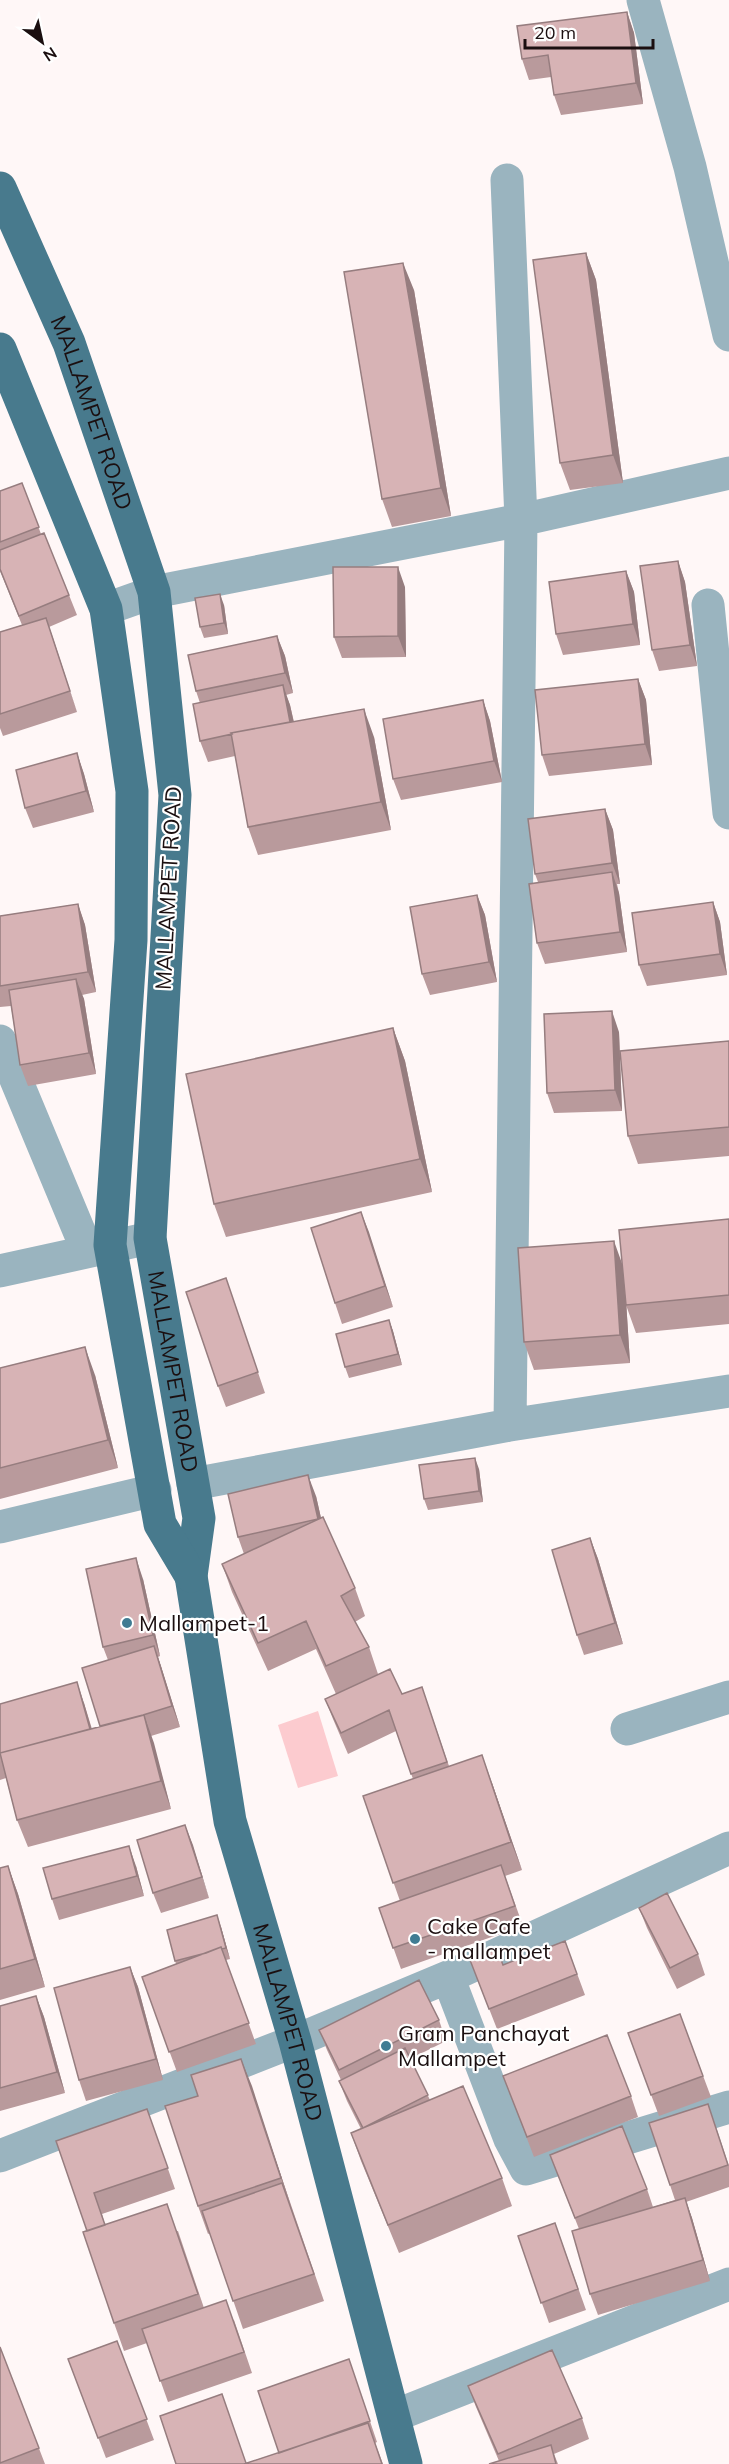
<svg xmlns="http://www.w3.org/2000/svg" width="729" height="2464" font-family="Mulish,sans-serif">
<rect width="100%" height="100%" fill="#fff7f7"/>
<!-- green -->
<path fill="#fccbcf" d="M318,1711L338,1776L298,1788L278,1725Z"/>
<g fill="none" stroke-linecap="round" stroke-linejoin="round">
<!-- minor -->
<path stroke="#9ab4bf" stroke-width="33" d="M643,0L690,167L729,335
M507,180L521,520L510,1425
M708,605L729,813
M106,609L154,592L521,520L729,473
M0,1041L87,1250
M0,1271L150,1238
M193,1484L510,1425L729,1391
M0,1527L155,1490
M627,1729L729,1697
M448,1977L510,2139L526,2169L729,2107
M0,2156L295,2041L448,1977L729,1848
M394,2416L729,2284"/>
<!-- major -->
<g stroke="#487a8d" stroke-width="33">
<path id="s1" d="M0,188L69,343L154,592L175,795L150,1238L199,1518L191,1576L230,1821L295,2041L406,2464"/>
<path d="M0,349L106,609L132,791L131,940L110,1245L160,1524L191,1576"/>
</g>
</g>
<!-- wall -->
<path fill="#b99a9c" d="M627,12L634,33L643,104L561,115L554,95L551,77L529,80L522,59Z
M586,253L596,280L623,483L570,490L560,463Z
M414,290L451,516L392,527L382,499Z
M22,483L41,534L69,595L77,615L49,627L77,712L3,736L0,728V632L22,625L0,571V490V491Z
M678,561L685,582L697,666L659,671L652,650Z
M626,571L634,592L640,645L563,655L556,634Z
M405,587L406,657L342,658L334,637Z
M224,605L228,634L204,638L200,627Z
M277,636L285,656L293,693L286,695L290,705L294,722L374,737L391,830L258,855L248,827L235,756L208,762L200,741V703L196,691Z
M638,679L646,700L652,765L549,776L542,755Z
M483,700L490,721L502,782L401,800L393,779Z
M77,753L84,774L94,812L33,828L25,808Z
M605,809L613,830L620,884H617L619,893L627,952L545,964L537,943L538,882L535,874Z
M477,895L485,915L497,982L430,995L422,974Z
M713,902L720,922L727,975L647,986L639,965Z
M78,904L85,925L96,992L82,995L84,999L96,1074L28,1086L20,1065L11,1006L0,1007V916Z
M393,1028L405,1061L432,1192L226,1237L214,1204Z
M619,1032L622,1111L554,1113L547,1093Z
M729,1041V1156L638,1164L628,1136Z
M361,1212L393,1307L342,1324L335,1303Z
M729,1219V1324L636,1333L626,1305V1300L630,1363L534,1370L524,1342L623,1266Z
M233,1299L265,1393L226,1407L218,1386Z
M389,1320L393,1331L402,1365L349,1378L345,1367Z
M0,1368L95,1375L118,1468L0,1499Z
M479,1469L483,1502L428,1510L424,1499Z
M316,1496L321,1518L355,1588L365,1616L355,1622L369,1647L378,1674L402,1694L422,1687L449,1766L492,1783L522,1870L505,1876L523,1926L401,1969L379,1908L400,1901L363,1796L413,1779L396,1731L348,1754L333,1719L325,1699L336,1694L316,1649L268,1671L232,1592L222,1564L244,1554L238,1537Z
M590,1538L598,1559L623,1644L584,1655L577,1635Z
M143,1579L160,1656L158,1657L180,1727L151,1736L171,1809L28,1847L17,1820L6,1778L0,1780V1704L84,1703L92,1729L100,1726L108,1660L103,1647Z
M185,1825L209,1898L161,1913L153,1893Z
M8,1866L18,1894L45,1987L0,2000V1868Z
M136,1866L144,1896L59,1920L52,1899Z
M639,1908L698,1954L705,1975L677,1989L647,1928Z
M221,1927L230,1959L226,1960L256,2044L177,2072L142,1977L176,1964L167,1930Z
M565,1941L585,1995L497,2029L470,1960L503,1965Z
M130,1967L138,1987L163,2080L86,2101L79,2080Z
M36,1996L44,2017L65,2093L0,2111V2006Z
M680,2014L711,2097L659,2116L628,2033Z
M439,2020L446,2041L410,2059L430,2100L502,2178L512,2206L399,2253L361,2161L351,2133L361,2129L347,2101L339,2081L341,2080L327,2050L319,2030Z
M241,2059L324,2301L243,2329L210,2233L208,2234L198,2206Z
M503,2076L631,2096L638,2117L534,2157Z
M147,2109L175,2189L102,2214L105,2225L178,2231L204,2308L234,2320L252,2373L168,2402L147,2343L124,2351L114,2323L87,2231L56,2141Z
M715,2124L729,2166V2187L686,2202L692,2218L710,2281L598,2315L590,2294L579,2229L550,2155L647,2189L653,2207L675,2200L670,2185Z
M555,2223L586,2310L549,2323L518,2236Z
M117,2341L154,2440L106,2458L68,2359Z
M0,2347L45,2464H0Z
M349,2359L377,2442L375,2443L383,2464H176L246,2463L279,2453Z
M468,2386L582,2418L589,2439L554,2454L558,2464L499,2461L476,2407Z"/>
<!-- shaded-wall -->
<path fill="#967d7f" d="M627,12L634,33L643,104L636,83Z
M586,253L596,280L623,483L613,455Z
M403,263L414,290L451,516L441,488Z
M678,561L685,582L697,666L690,645Z
M398,567L405,587L406,657L398,636Z
M626,571L634,592L640,645L633,624Z
M220,594L224,605L228,634L224,623Z
M46,618L53,638L77,712L70,691Z
M277,636L285,656L293,693L285,673Z
M638,679L646,700L652,765L645,744Z
M283,685L290,705L298,742L290,722Z
M483,700L490,721L502,782L494,761Z
M364,709L374,737L391,830L381,802Z
M77,753L84,774L94,812L86,791Z
M605,809L613,830L620,884L612,863Z
M612,872L619,893L627,952L620,932Z
M477,895L485,915L497,982L489,962Z
M713,902L720,922L727,975L720,954Z
M78,904L85,925L96,992L88,972Z
M76,979L84,999L96,1074L89,1053Z
M612,1011L619,1032L622,1111L615,1090Z
M393,1028L405,1061L432,1192L420,1159Z
M361,1212L369,1232L393,1307L385,1286Z
M614,1241L624,1269L630,1363L620,1335Z
M389,1320L393,1331L402,1365L398,1354Z
M85,1347L95,1375L118,1468L108,1440Z
M475,1458L479,1469L483,1502L479,1491Z
M308,1475L316,1496L326,1540L318,1519Z
M590,1538L598,1559L623,1644L615,1623Z
M136,1558L143,1579L160,1656L153,1635Z
M154,1646L161,1666L180,1727L172,1706Z
M77,1682L84,1703L98,1752L91,1731Z
M144,1715L154,1743L171,1809L161,1781Z
M482,1755L492,1783L522,1870L511,1842Z
M185,1825L193,1845L209,1898L202,1877Z
M129,1846L136,1866L144,1896L137,1876Z
M8,1866L18,1894L45,1987L35,1959Z
M217,1915L221,1927L230,1959L226,1948Z
M130,1967L138,1987L163,2080L156,2059Z
M36,1996L44,2017L65,2093L57,2072Z
M241,2059L252,2086L291,2206L281,2178Z
M685,2198L692,2218L710,2281L703,2260Z"/>
<!-- building -->
<path fill="#d7b3b5" stroke="#967d7f" stroke-width="1.5" d="M627,12L636,83L554,95L548,55L522,59L517,26Z
M586,253L613,455L560,463L533,260Z
M403,263L441,488L382,499L344,272Z
M22,483L39,527L0,542V491Z
M44,533L69,595L19,616L0,569V550Z
M678,561L690,645L652,650L640,566Z
M333,567H398V636L334,637Z
M626,571L633,624L556,634L549,582Z
M220,594L224,623L200,627L195,598Z
M46,618L70,691L0,714V632Z
M277,636L285,673L196,691L188,655Z
M638,679L645,744L542,755L535,690Z
M283,685L290,722L231,733L232,734L200,741L193,704Z
M483,700L494,761L393,779L383,719Z
M364,709L381,802L248,827L231,733Z
M77,753L86,791L25,808L16,770Z
M605,809L612,863L535,874L528,819Z
M612,872L620,932L537,943L529,884Z
M477,895L489,962L422,974L410,907Z
M713,902L720,954L639,965L632,913Z
M78,904L88,972L0,986V916Z
M76,979L89,1053L20,1065L9,990Z
M612,1011L615,1090L547,1093L544,1014Z
M393,1028L420,1159L214,1204L186,1074Z
M729,1041V1127L628,1136L620,1051Z
M361,1212L385,1286L335,1303L311,1228Z
M729,1219V1295L626,1305L619,1230Z
M614,1241L620,1335L524,1342L518,1248Z
M226,1278L258,1372L218,1386L186,1292Z
M389,1320L398,1354L345,1367L336,1334Z
M85,1347L108,1440L0,1468V1368Z
M475,1458L479,1491L424,1499L419,1465Z
M308,1475L318,1519L238,1537L228,1494Z
M323,1517L355,1588L341,1596L369,1647L326,1666L306,1621L258,1643L222,1564Z
M590,1538L615,1623L577,1635L552,1550Z
M136,1558L153,1635L103,1647L86,1569Z
M154,1646L172,1706L143,1715L100,1726L82,1668Z
M390,1669L402,1694L422,1687L447,1762L411,1774L389,1710L341,1733L325,1699Z
M77,1682L90,1729L0,1753V1704Z
M144,1715L161,1781L17,1820L0,1753Z
M482,1755L511,1842L393,1883L363,1796Z
M185,1825L202,1877L153,1893L137,1840Z
M129,1846L137,1876L52,1899L43,1868Z
M501,1865L515,1906L393,1948L379,1908Z
M8,1866L35,1959L0,1969V1868Z
M667,1893L698,1954L670,1968L639,1908Z
M217,1915L226,1948L222,1949L221,1947L206,1953L175,1961L167,1930Z
M565,1941L577,1974L489,2009L470,1960L497,1949L503,1965Z
M221,1947L249,2023L169,2052L142,1977Z
M130,1967L156,2059L79,2080L54,1988Z
M419,1980L439,2020L339,2070L319,2030Z
M36,1996L57,2072L0,2088V2006Z
M680,2014L703,2076L651,2095L628,2033Z
M607,2035L631,2096L527,2137L503,2076Z
M405,2048L428,2095L363,2128L339,2081Z
M241,2059L281,2178L198,2206L165,2106L198,2096L191,2075Z
M463,2086L502,2178L388,2225L351,2133Z
M708,2104L728,2165L670,2185L649,2123Z
M147,2109L168,2168L94,2193L105,2225L87,2231L56,2141Z
M622,2126L647,2189L575,2218L550,2155Z
M282,2183L314,2274L233,2301L202,2211Z
M685,2198L703,2260L590,2294L572,2231Z
M167,2204L198,2294L114,2323L83,2232Z
M555,2223L578,2289L541,2303L518,2236Z
M226,2300L244,2352L160,2381L142,2329Z
M117,2341L147,2419L98,2438L68,2359Z
M0,2347L39,2448L0,2463Z
M552,2350L582,2418L498,2454L468,2386Z
M349,2359L370,2421L279,2453L258,2391Z
M222,2394L246,2463L244,2464H176L160,2416Z
M368,2423L382,2464H244Z
M551,2445L556,2464H489Z"/>
<!-- markers -->
<g fill="#407c93" stroke="#fff" stroke-width="2">
<circle cx="127" cy="1623" r="6"/>
<circle cx="415" cy="1939" r="6"/>
<circle cx="386" cy="2046" r="6"/>
</g>
<g text-anchor="middle" stroke-width="4.5" stroke-linejoin="round" paint-order="stroke">
<!-- street labels -->
<g font-size="22" fill="#1b0f10" stroke="#fff">
<text dy="8" stroke="none"><textPath href="#s1" startOffset="243">MALLAMPET ROAD</textPath></text>
<text transform="translate(168 888) rotate(-87)" y="8">MALLAMPET ROAD</text>
<text dy="8" stroke="none"><textPath href="#s1" startOffset="1216">MALLAMPET ROAD</textPath></text>
<text dy="8" stroke="none"><textPath href="#s1" startOffset="1881">MALLAMPET ROAD</textPath></text>
</g>
<!-- poi labels -->
<g font-size="22" fill="#1b0f10" stroke="#fff" text-anchor="start">
<text x="139" y="1631">Mallampet-1</text>
<text x="427" y="1934">Cake Cafe<tspan x="427" dy="25">- mallampet</tspan></text>
<text x="398" y="2041">Gram Panchayat<tspan x="398" dy="25">Mallampet</tspan></text>
</g>
</g>
<!-- north arrow -->
<g transform="translate(42 42) rotate(147)" stroke="#ffffff" stroke-width="4.5" paint-order="stroke">
<path d="M0-4.5L10 22L0 15L-10 22Z" fill="#1b0f10"/>
<text y="-9" font-size="16" font-weight="bold" text-anchor="middle" fill="#1b0f10">N</text>
</g>
<!-- scale -->
<path d="M525 39v9h128v-9" fill="none" stroke="#1b0f10" stroke-width="3"/>
<text x="534" y="39" font-size="18" fill="#1b0f10" stroke="#ffffff" stroke-width="4.5" paint-order="stroke">20 m</text>
</svg>
